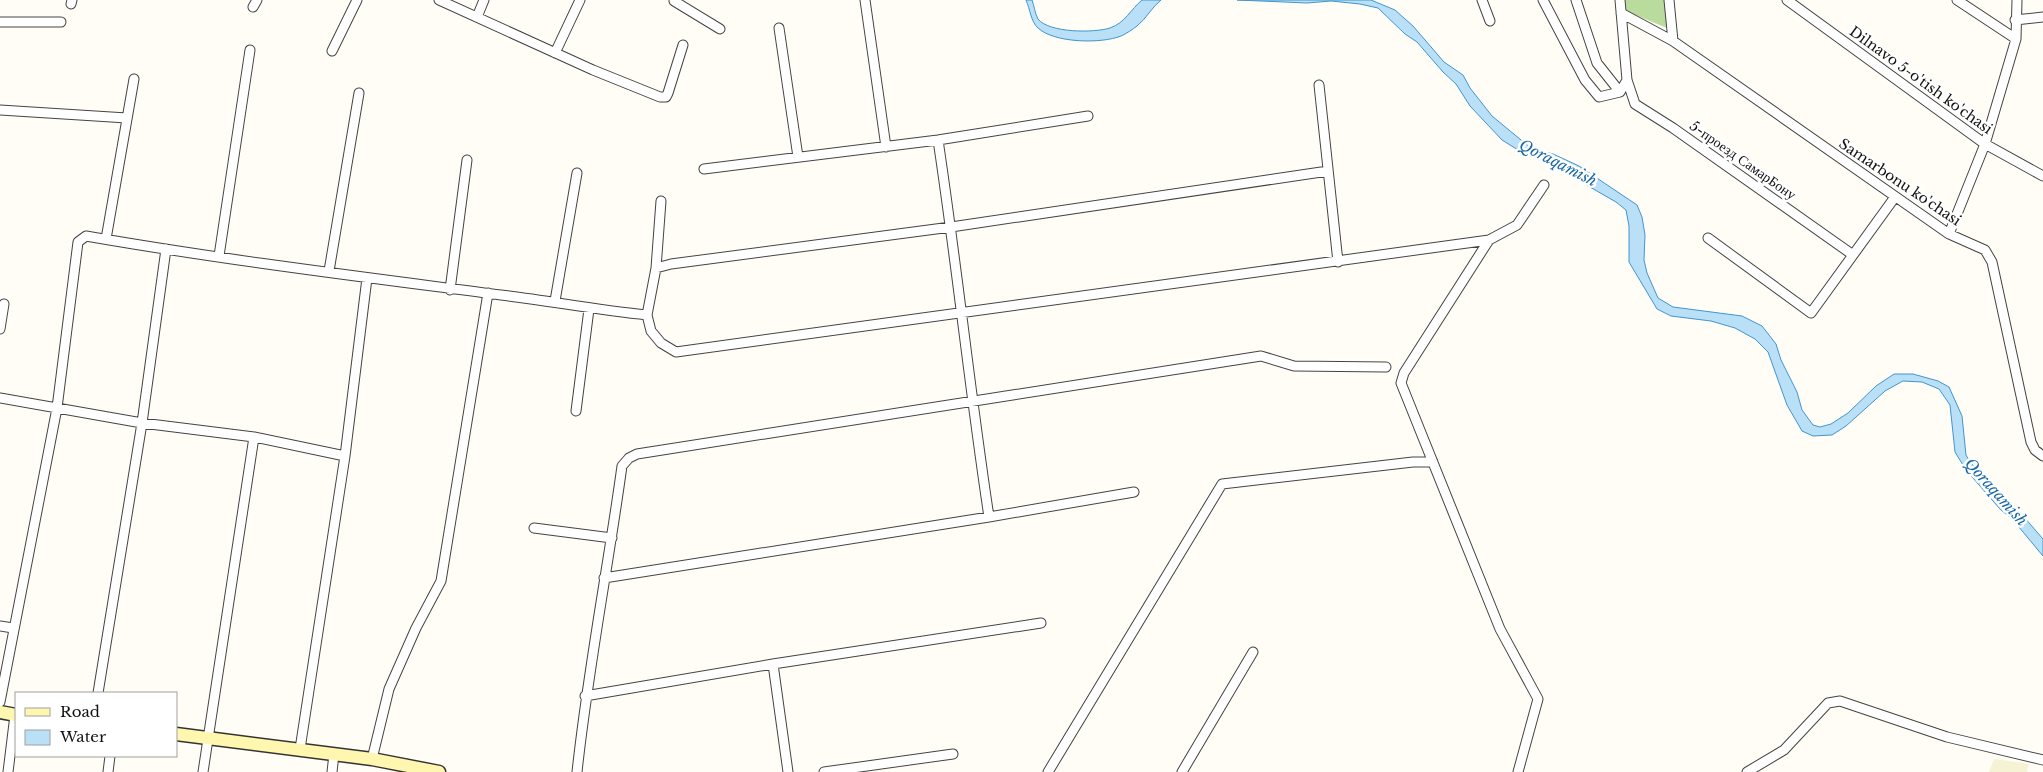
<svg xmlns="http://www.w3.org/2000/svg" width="2043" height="772" font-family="'Libre Baskerville',serif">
<rect width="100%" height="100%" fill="#fffdf5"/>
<!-- farmland -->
<path fill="#f6f3d4" d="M1994,759H1995L2029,764L2027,772H1989Z"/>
<!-- forest -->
<path fill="#b9dc9c" d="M1625,0H1664L1667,28L1626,11Z"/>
<!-- water -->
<path fill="#b9e0f7" stroke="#3f96cf" d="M1026,0H1032C1034,5 1035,14 1038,19C1049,33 1094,33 1110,28C1125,23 1131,9 1142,0H1161C1152,7 1146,19 1137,26C1133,29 1126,34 1121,36C1101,44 1054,43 1038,28C1031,22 1030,9 1026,0Z
M1237,0H1371L1395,10L1413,26L1444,62L1463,75L1470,88L1492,116L1532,149L1553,154L1579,166L1637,205L1642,217L1645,235L1644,260L1647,273L1658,298L1673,307L1742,316L1762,326L1776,344L1781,360L1797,392L1802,410L1813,425L1820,427L1831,424L1848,413L1876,386L1894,374H1913L1938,381L1949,387L1962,416L1966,455L1970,462L1995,489L2011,502L2043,539V556L2013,520L2000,509L1966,470L1955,452L1950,405L1939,389L1922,382L1903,381L1885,391L1846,426L1832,435L1813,436L1802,431L1787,405L1768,352L1755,339L1735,328L1711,321L1671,316L1657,309L1629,262V226L1626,210L1616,202L1548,163L1523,153L1502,140L1470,106L1456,84L1443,72L1417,42L1405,34L1378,8L1360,4L1331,1L1307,3Z"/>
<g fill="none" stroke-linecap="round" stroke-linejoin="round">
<defs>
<path id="street" d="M439,0L593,70L660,97H666L668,93L683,45
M865,0L886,147
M1482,0L1490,21
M1543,0L1585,80L1599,97L1620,92L1627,80
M1576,0L1597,63L1620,92
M1620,0L1627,80L1635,104L1673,128L1853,255
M1669,0L1673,41
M1787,0L1985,144L2043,176
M1957,0L2016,39
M674,1L720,29
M71,4L72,0
M253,7L257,0
M1621,13L1673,41L1949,234L1985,250L1992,262L2031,442L2035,450L2043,456
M477,17L484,0
M2015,20L2043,17
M0,22H61
M779,28L798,157
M332,51L357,0
M555,53L580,0
M1319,85L1338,262
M0,110L127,118
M938,140C957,266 970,392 989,517
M704,169L938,140L1088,116
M661,201L656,268L647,315L651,331L661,343L676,352L1489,240
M1949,234L1985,144L2016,39L2017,0
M1708,238L1811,313L1895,197
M106,239L134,79
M219,256L250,50
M656,268L671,264L951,227L1328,171
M329,271L359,93
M450,290L467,160
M555,301L577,173
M0,329L4,304
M0,398L142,423L254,437L345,456
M576,411L589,309
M534,528L612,538
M604,578L989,517L1134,492
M0,626L13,628
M773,664L788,772
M98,693L142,423L166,249
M585,696L773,664L1041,623
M0,702L57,408L78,242L86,236C224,260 363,277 501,295C550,301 598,310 647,315
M300,749L345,456L367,278
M372,759L389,689L416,628L441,581L488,293
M8,772L15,715
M108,772L110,756
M203,772L254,437
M332,772L334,754
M577,772C588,669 608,568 622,466L629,458L637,454L1261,356L1294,366L1386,367
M824,772L953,754
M1048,772L1222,484L1413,462H1433
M1182,772L1253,652
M1518,772L1538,699L1500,629L1401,383L1404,373L1489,240L1517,225L1544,185
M1747,772L1784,750L1828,703L1840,701L1947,737L2043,760"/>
<path id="secondary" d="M0,712L16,715
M176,734L372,759L439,772"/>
</defs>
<!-- street casing -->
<use href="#street" stroke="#444" stroke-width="11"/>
<!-- secondary casing -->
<use href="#secondary" stroke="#333" stroke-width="15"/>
<!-- street -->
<use href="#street" stroke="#fff" stroke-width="9"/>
<!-- secondary -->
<use href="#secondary" stroke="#fff6b0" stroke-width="12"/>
</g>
<g text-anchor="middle" stroke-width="5" stroke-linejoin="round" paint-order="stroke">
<!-- street labels -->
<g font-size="14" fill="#111" stroke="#fff">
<text transform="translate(1921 80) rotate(36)" y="5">Dilnavo 5-o'tish ko'chasi</text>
<text transform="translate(1743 160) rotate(35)" y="5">5-проезд СамарБону</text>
<text transform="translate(1900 182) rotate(34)" y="5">Samarbonu ko'chasi</text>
</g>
<!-- water labels -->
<g font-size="15" font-style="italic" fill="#1768a6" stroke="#fff">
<text transform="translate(1558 163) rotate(27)" y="5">Qoraqamish</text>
<text transform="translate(1996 492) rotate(48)" y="5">Qoraqamish</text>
</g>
</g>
<!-- legend -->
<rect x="15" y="692" width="162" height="65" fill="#ffffff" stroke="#a0a0a0"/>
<rect x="25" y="708" width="25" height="8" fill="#fff6b0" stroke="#a0a0a0"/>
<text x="60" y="717" font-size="15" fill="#111111">Road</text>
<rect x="25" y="730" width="25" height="15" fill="#b9e0f7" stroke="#a0a0a0"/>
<text x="60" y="742" font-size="15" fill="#111111">Water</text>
</svg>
